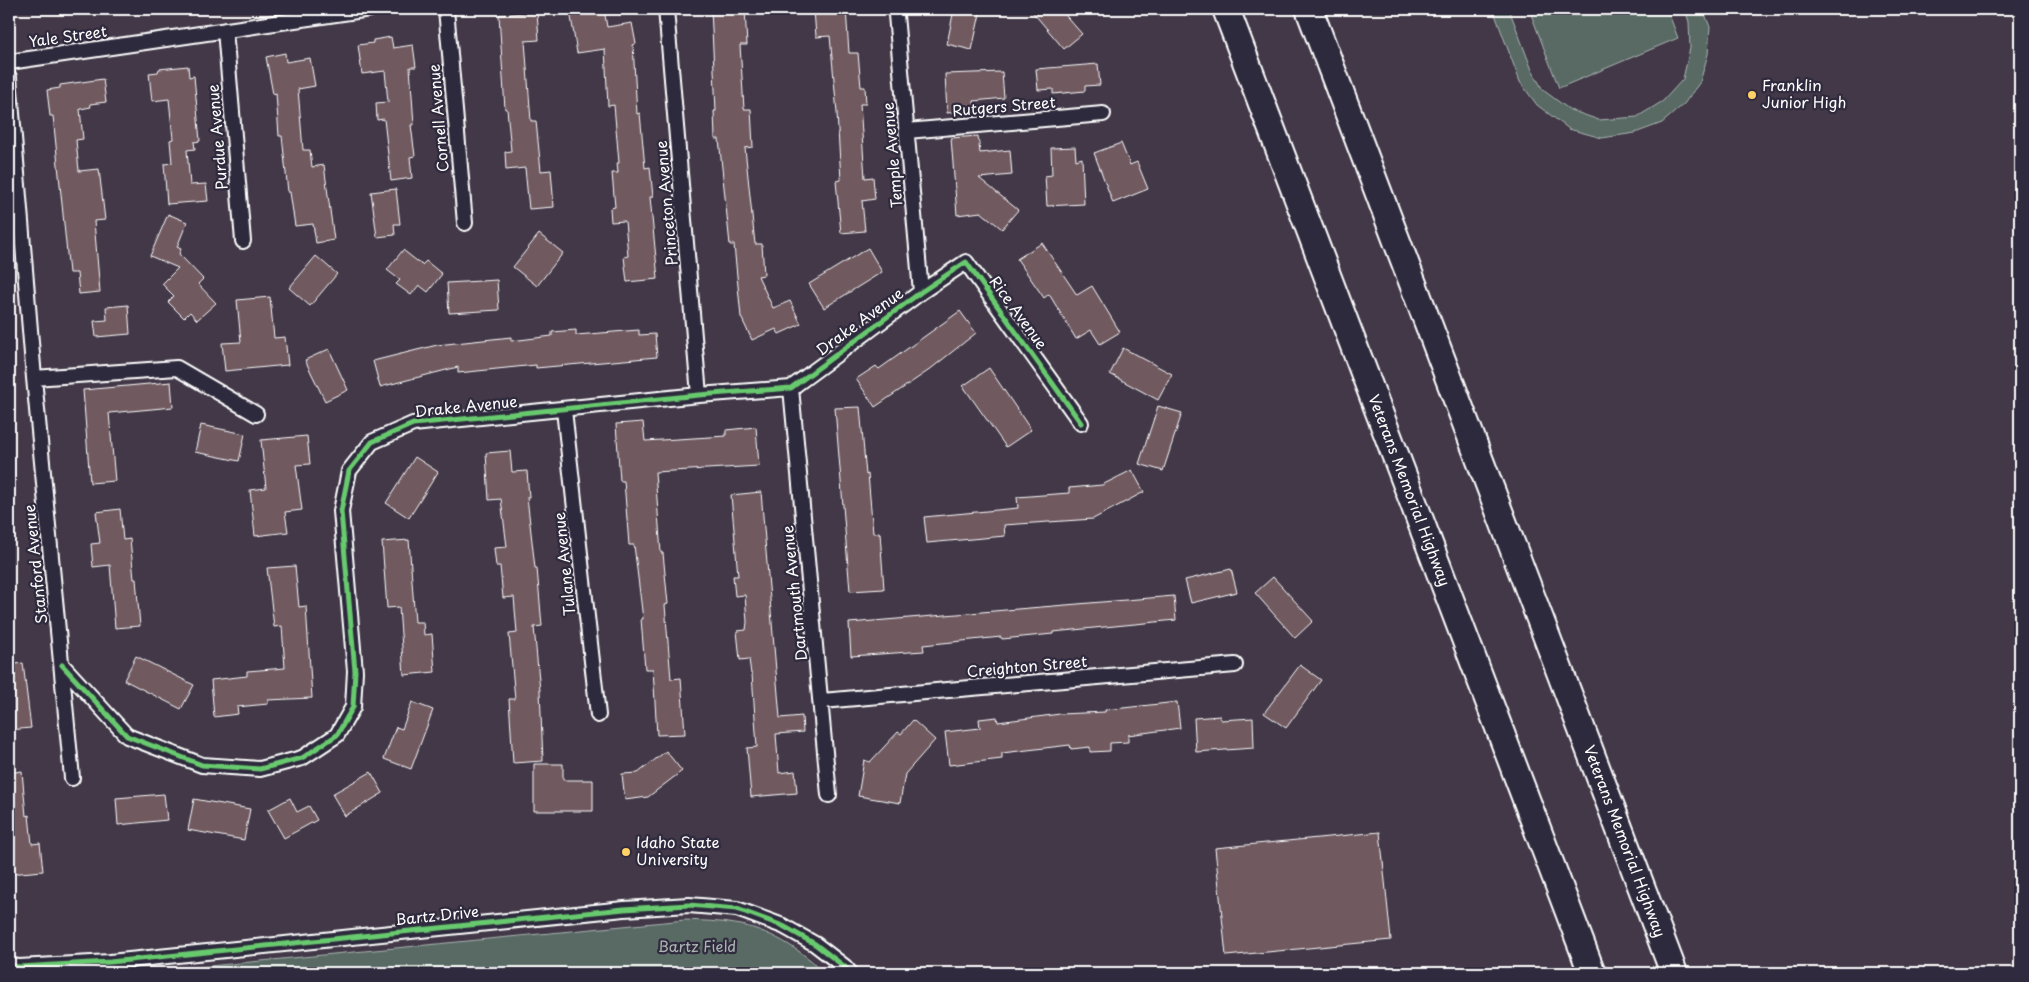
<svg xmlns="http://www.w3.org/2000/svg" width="2029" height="982" font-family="'Playpen Sans',sans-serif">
<rect width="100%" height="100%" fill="#423848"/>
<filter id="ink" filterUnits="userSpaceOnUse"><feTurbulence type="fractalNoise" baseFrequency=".02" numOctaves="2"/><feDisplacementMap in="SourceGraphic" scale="10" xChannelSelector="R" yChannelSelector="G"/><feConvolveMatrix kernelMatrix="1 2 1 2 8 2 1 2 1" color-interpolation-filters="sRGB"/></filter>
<g filter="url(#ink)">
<!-- green -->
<path fill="#586b64" stroke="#acb5b2" d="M1493,9H1509L1532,70L1543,90L1570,110L1599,120L1637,117L1663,101L1683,79L1690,48L1689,22L1685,9H1703L1710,27L1708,54L1700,82L1684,104L1662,123L1635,133L1602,138L1569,129L1537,105L1520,82Z
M1529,9H1667L1678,38L1559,88Z
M685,920C702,921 719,921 735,924C767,928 803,951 825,973H137Z"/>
<!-- building -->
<path fill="#705a60" stroke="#fff" d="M587,9H604L607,27L632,23L636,44L633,45L637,114L640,113L645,168L650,167L653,197H650L658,279L627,282L624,257L628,256L625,221L611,222L610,208L615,207L612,173H618L617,163H619L614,105L608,106L605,49L577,53L570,11Z
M711,9H745L747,45H740L744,109H751L753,147L745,148L755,244H762L764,275L758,276L773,308L790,301L801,324L779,334L776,329L752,340L741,317L734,245H730L719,139H715L714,111H716Z
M814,9H846L849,53H858L861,87H865L866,104H860L865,178L873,177L875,199L862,201L865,231L841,233L836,181L841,180L837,113L830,36L816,37Z
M954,9H981L972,50L947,44Z
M1030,9H1060L1082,34L1064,49Z
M537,12L539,40L525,41L531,121H536L541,171L551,170L554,207L529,209L525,168L506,170L505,152L511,151L507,109H505L499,15Z
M391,37L393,48L413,45L416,67H410L414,125H411L415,156L410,157L412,178L391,181L384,119L377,120L376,103L388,102L385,71L362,74L358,45L373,43V40Z
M285,53L286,62L310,58L315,86L298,89L303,150H310L312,167L324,165L334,240L316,243L313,224L295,226L290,192H288L282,136H279L276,93L273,94L266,57Z
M1098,64L1100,85L1085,86V91L1053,94V89L1038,90L1036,69Z
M188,66L189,77L194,76L200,141L194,142L195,149L187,150L190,185L206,184L208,201L167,204L164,164L172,163L170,140L173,139L169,99L152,101L149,73L158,72L159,69Z
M1002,72L1004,98L974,101L975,110L947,113L945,74Z
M103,79L106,102L90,104L91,107L80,109L83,139L76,140L79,171L99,169L105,220L94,221L100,292L79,294L77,273H69L53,116H50L47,90L60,88V85Z
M978,136L980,153L1010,150L1012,175L979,178L1018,210L1002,229L981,212L957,215L951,138Z
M1121,143L1130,165L1137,162L1148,189L1113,203L1094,153Z
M1075,147L1076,160L1082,158L1084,204L1047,206L1045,176L1052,175L1051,148Z
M396,189L400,224H394L395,235L377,237L371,192Z
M168,214L187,222L177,247L181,249L179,254L203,279L198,284L216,303L197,320L190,312L184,318L168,302L174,296L162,284L178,268L150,256Z
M539,234L563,253L537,286L513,267Z
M1042,243L1077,295L1092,286L1120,332L1100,344L1091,330L1076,339L1049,294L1044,298L1017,259Z
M868,248L882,272L824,308L809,284Z
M403,250L422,265L426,261L442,274L428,292L419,285L411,295L396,284L400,280L387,270Z
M316,256L337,274L310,306L289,288Z
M497,280L499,310L449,313L447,283Z
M270,297L274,338L285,337L288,365L225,371L222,343L241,342L237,300Z
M128,305L130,334L96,337L94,321L107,320L106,307Z
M960,311L976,333L928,371L875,407L856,379L876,366L879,369Z
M576,330V335L639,330V335L655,334L657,357L536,368V365L458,373V367L380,387L373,361L437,345L511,337V341L552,336V332Z
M1123,348L1172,374L1158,400L1110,374Z
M329,349L348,390L325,401L305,360Z
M989,368L1031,430L1006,447L963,386Z
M171,382L173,407L109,413L115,481L90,483L83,390Z
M1158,406L1182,413L1163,471L1139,464Z
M860,407L866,475L868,474L873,533H880L884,589L850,591L835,408Z
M643,422L645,441L726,436V430L756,427L759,466L655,472L661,553H663L668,604L665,605L671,679L681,678L685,734L657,735L653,669H645L641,619H643L634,545H629L624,481H620L616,424Z
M201,425L245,434L239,461L195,452Z
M307,436L310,464L296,465L302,510L285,512L288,532L255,536L250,490L266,488L261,440Z
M510,451L512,472L527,471L529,497H527L535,568H537L542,626L534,627L540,691L543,761L513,763L509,699H515L509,634L517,633L514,597L503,598L500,566H496L494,548L507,547L501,499L489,500L486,453Z
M415,457L438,472L409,518L386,503Z
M1132,470L1144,492L1093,519L1004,525L1005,536L927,543L924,517L1018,508L1017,497L1069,493V488L1102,485Z
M761,492L780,718L802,716L803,732L776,734L779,773L795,771L797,793L751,797L747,748L757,747L752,674H751L749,659L740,660L737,631L746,630L747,622L745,595L735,596L733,576H738L731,495Z
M120,509L123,540L130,539L134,579H136L140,626L115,628L110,565L93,567L91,544L100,543L96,512Z
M409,540L415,622H423L424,635L432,634L435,672L404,675L399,607L387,608L382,542Z
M295,566L299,607L306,606L312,698L268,700V704L237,707L238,714L214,717L211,680L247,676V671L285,668L282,626L274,627L267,568Z
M1231,569L1237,592L1191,603L1185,580Z
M1273,577L1313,621L1295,638L1255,593Z
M1174,596L1176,620L1053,632V634L1002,639L1001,637L923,645L924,651L851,656L849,623Z
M136,656L194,685L181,709L124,680Z
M23,663L31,728L9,730V665Z
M1300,665L1321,680L1286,728L1264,713Z
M412,702L433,710L411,769L384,759L396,727L402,729Z
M1177,702L1180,728L1128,735V742L1110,743V751L1090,752V747L1071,749L1070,745L1002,753V759L949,765L945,732L980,728L979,719L997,717L998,722L1060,714L1105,712V710Z
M1220,716L1221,720L1253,718L1254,748L1196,752L1194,718Z
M913,720L935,740L905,774L900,803L858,796L864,760L870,762L898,732L901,734Z
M666,751L682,771L648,797L625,800L622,774L638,773Z
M534,764H563V780H593V811H534Z
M22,771L26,816L29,815L32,844L40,843L43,871L9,874V773Z
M371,772L383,793L345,816L332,794Z
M164,794L167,820L118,825L116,798Z
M290,798L297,812L309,806L317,820L284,838L268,810Z
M194,799L250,809L244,840L188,830Z
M1380,832L1391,940L1226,956L1215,848Z"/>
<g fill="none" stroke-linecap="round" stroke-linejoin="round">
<defs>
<path id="street" d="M446,9L465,223
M666,9L699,395
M896,15L921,292
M225,30L243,241
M9,62L370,9
M9,77L34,378L72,778
M907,131L1103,114
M34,378L177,368L256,414
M791,388L829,795
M564,410L598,715
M62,665L127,736L202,765L260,769L302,758L337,735L353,707L355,671L341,511L349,471L372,442L413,424L699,395L791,388L921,292L966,262L1081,423
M822,701L1235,665
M9,965L19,967L110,962L624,909L689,905L737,909L783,926L815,944L845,967L850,973"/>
<g id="highway">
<path id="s1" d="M1226,9L1592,973"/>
<path id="s2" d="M1309,9L1674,973"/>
</g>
</defs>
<!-- street casing -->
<use href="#street" stroke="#fff" stroke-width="18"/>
<!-- highway casing -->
<use href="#highway" stroke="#fff" stroke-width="30"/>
<!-- street -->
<use href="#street" stroke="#2f2a3d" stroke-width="14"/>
<!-- highway -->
<use href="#highway" stroke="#2f2a3d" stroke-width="26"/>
<defs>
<path id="cycleway" d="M62,665L127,736L202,765L260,769L302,758L337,735L353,707L355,671L341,511L349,471L372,442L413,424L699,395L791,388L921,292L966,262L1081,423
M9,965L19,967L110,962L624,909L689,905L737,909L783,926L815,944L845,967L850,973"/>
</defs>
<!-- cycleway casing -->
<use href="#cycleway" stroke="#2f2a3d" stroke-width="8"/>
<!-- cycleway -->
<use href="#cycleway" stroke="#67ca6e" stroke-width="5"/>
</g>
</g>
<!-- markers -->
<g fill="#ffd166" stroke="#2f2a3d" stroke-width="2">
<circle cx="1752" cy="95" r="5"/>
<circle cx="626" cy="852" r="5"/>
</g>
<g text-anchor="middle" stroke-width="4.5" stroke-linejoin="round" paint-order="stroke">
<!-- street labels -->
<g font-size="15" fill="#fff" stroke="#2f2a3d">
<text transform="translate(68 37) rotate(-8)" y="5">Yale Street</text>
<text transform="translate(1004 107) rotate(-5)" y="5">Rutgers Street</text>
<text transform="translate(439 118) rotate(-95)" y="5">Cornell Avenue</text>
<text transform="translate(218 137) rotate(-95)" y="5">Purdue Avenue</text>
<text transform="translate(893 155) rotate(-95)" y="5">Temple Avenue</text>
<text transform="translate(667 203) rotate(-95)" y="5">Princeton Avenue</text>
<text transform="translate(1018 313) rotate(54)" y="5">Rice Avenue</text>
<text transform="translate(860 322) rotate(-36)" y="5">Drake Avenue</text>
<text transform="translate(466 407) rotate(-6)" y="5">Drake Avenue</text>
<text dy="5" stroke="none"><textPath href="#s1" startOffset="515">Veterans Memorial Highway</textPath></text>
<text transform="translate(36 564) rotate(-96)" y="5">Stanford Avenue</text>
<text transform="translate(565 564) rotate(-96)" y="5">Tulane Avenue</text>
<text transform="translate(795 593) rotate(-96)" y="5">Dartmouth Avenue</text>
<text transform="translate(1027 667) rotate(-5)" y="5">Creighton Street</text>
<text dy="5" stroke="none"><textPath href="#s2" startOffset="890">Veterans Memorial Highway</textPath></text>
<text transform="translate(437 916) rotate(-6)" y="5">Bartz Drive</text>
</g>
<!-- poi labels -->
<g font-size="15" fill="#fff" stroke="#2f2a3d" text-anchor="start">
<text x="1762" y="91">Franklin<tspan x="1762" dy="17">Junior High</tspan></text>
<text x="636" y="848">Idaho State<tspan x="636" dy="17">University</tspan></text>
</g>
<!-- park labels -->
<g font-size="15" fill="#acb5b2" stroke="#2f2a3d">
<text x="697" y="952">Bartz Field</text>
</g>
</g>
<!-- margin -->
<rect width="2029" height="982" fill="none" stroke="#2f2a3d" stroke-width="30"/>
<rect x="15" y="15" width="1999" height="952" fill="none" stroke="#fff" stroke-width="2" filter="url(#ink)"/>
</svg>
